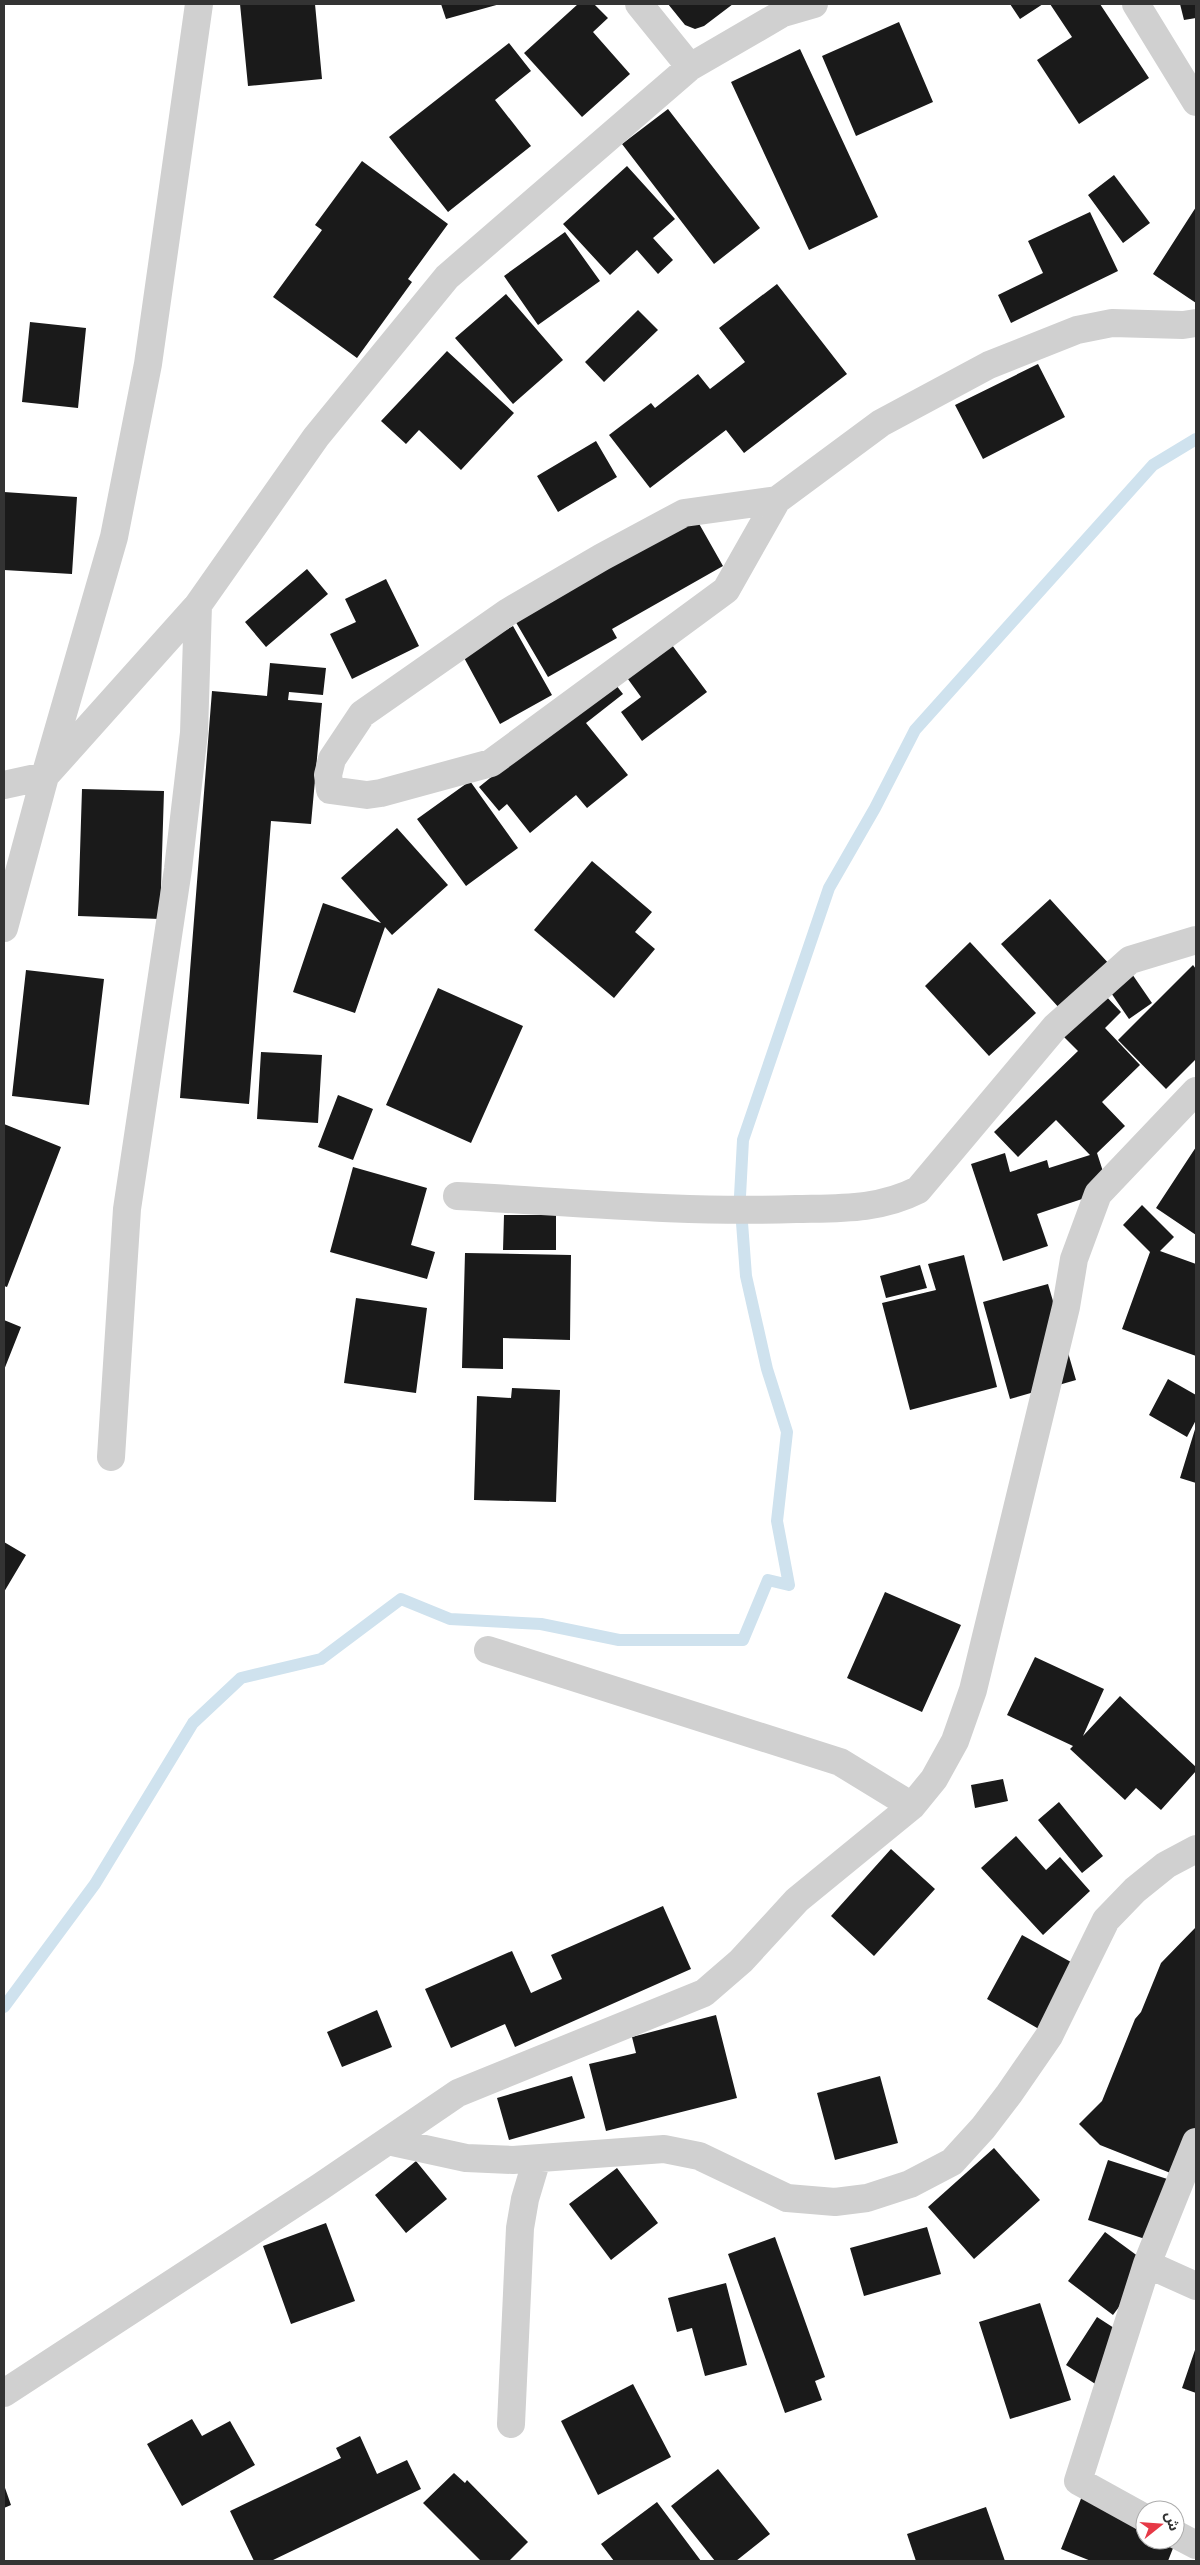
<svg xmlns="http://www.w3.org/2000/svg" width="1200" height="2565" font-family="'Golos Text','Noto Sans Arabic',sans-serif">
<rect width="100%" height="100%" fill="#fff"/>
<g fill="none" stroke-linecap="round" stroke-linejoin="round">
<!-- stream -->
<path stroke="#cfe2ee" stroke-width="12" d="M4,2007L95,1884L193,1723L241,1678L321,1659L401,1599L450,1619L541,1624L619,1640H743L768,1580L789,1585L777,1521L787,1432L767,1369L746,1276L740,1196L743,1140L829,888L875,808L915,730L1153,465L1196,439"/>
</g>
<!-- building -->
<path fill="#1a1a1a" d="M240,4H315L322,79L248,86Z
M441,4H500L446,19Z
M578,4H594L608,18L593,32L630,74L582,117L524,53Z
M668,4H733L704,26L695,29L685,25Z
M1010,4H1043L1020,19Z
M1050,4H1100L1149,78L1079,124L1037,60L1072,37Z
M1180,4H1196V18L1184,20Z
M899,22L933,102L856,136L822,56Z
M509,43L531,71L495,100L531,146L448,212L389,137Z
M800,49L878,217L809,250L731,82Z
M668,109L760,228L714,264L622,144Z
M362,161L448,224L408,279L412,282L357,358L273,297L322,230L315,225Z
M627,166L675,219L653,238L673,260L658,274L637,250L610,275L563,224Z
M1114,175L1150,223L1123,243L1088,195Z
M1196,207V303L1153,274Z
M1090,212L1118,271L1011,323L998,295L1043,273L1028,241Z
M565,232L600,281L538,325L504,276Z
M777,284L847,374L744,453L726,430L650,488L609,435L651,403L655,408L698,374L710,389L745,362L719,328Z
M506,294L563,360L513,404L455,338Z
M638,310L658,330L604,382L585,362Z
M30,322L86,328L78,408L22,402Z
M447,351L514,413L461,470L419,430L406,444L381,421Z
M1038,364L1065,417L983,459L955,405Z
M596,441L617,477L558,512L537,476Z
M4,492L77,497L72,574L4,570Z
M693,513L723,566L612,629L617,638L548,677L514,619Z
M307,569L328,594L266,647L245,622Z
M386,579L419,646L352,679L330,634L356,622L345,599Z
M513,626L552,695L500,724L462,654Z
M669,641L707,692L642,741L621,712L641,697L625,675Z
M270,663L326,668L323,695L289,692L288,700L322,703L311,824L271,821L249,1104L180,1098L212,691L267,696Z
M612,680L623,694L586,723L628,775L587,808L576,795L530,833L507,804L499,811L479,787Z
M470,781L518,848L466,886L417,819Z
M82,789L164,791L160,919L78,916Z
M397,828L448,885L392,935L385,927L355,1013L293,992L323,903L381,923L341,878Z
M592,861L652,912L635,932L655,949L614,998L534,930Z
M1050,899L1110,965L1061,1010L1001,944Z
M970,942L1036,1013L989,1056L925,986Z
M1193,965L1196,969V1059L1166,1089L1118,1040Z
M26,970L104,979L89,1105L12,1096Z
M1130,971L1152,1003L1129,1019L1107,987Z
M438,988L523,1026L471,1143L386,1105Z
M1103,993L1121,1012L1105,1028L1140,1065L1102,1102L1125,1126L1097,1153L1109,1190L1037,1214L1048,1246L1003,1261L971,1164L1005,1153L1010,1172L1047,1160L1049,1168L1090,1155L1056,1120L1018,1157L994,1132L1078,1051L1061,1034Z
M261,1052L322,1055L318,1123L257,1119Z
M338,1095L373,1109L353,1160L318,1147Z
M4,1124L61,1147L7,1287L4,1286Z
M1196,1147V1235L1156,1208Z
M353,1167L427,1188L411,1245L435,1252L427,1279L330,1252Z
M1142,1205L1174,1237L1160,1251L1196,1264V1356L1122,1329L1150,1252L1123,1225Z
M504,1215H556V1250H503Z
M465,1253L571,1255L570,1340L503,1338V1369L462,1368Z
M964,1255L997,1387L910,1410L882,1303L936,1290L928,1264Z
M920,1265L927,1288L886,1298L880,1276Z
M1048,1284L1076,1380L1010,1399L983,1302Z
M356,1298L427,1308L416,1393L344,1383Z
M4,1320L21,1327L4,1370Z
M1168,1379L1196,1395V1420L1187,1437L1149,1415Z
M512,1388L560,1390L556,1502L474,1500L477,1396L511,1398Z
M1196,1426V1483L1180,1478Z
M4,1542L26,1555L4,1592Z
M885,1592L961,1625L922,1712L847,1678Z
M1035,1657L1104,1689L1083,1736L1120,1696L1196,1767V1771L1161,1810L1136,1788L1125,1800L1070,1749L1073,1746L1007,1715Z
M1003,1779L1008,1801L975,1808L971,1785Z
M1059,1802L1103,1856L1082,1873L1038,1820Z
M1016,1836L1046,1870L1060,1857L1090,1891L1043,1935L981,1868Z
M891,1849L935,1889L874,1956L831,1916Z
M663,1906L691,1969L515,2047L505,2024L451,2048L425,1989L512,1951L531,1993L562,1979L551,1955Z
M1196,1927V2150L1173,2174L1100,2145L1079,2124L1102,2101L1135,2019L1141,2012L1161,1963Z
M1022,1935L1080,1967L1044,2032L987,1999Z
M377,2010L392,2047L342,2067L327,2032Z
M716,2015L737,2098L606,2131L589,2064L636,2053L632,2037Z
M572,2076L585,2118L509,2140L497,2098Z
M880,2076L898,2143L835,2160L817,2093Z
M994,2148L1040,2200L974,2259L928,2207Z
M1108,2160L1186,2185L1166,2246L1088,2220Z
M416,2161L447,2199L406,2233L375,2195Z
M617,2168L658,2223L611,2260L569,2204Z
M326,2223L355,2301L291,2324L263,2246Z
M927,2227L941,2274L864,2296L850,2248Z
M1105,2232L1150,2265L1113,2315L1068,2281Z
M775,2237L825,2377L815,2381L822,2400L785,2413L728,2254Z
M726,2283L747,2365L705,2376L692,2328L677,2332L668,2298Z
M1040,2303L1071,2400L1010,2419L979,2322Z
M1097,2317L1131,2339L1100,2387L1066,2365Z
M1196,2347V2393L1182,2388Z
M633,2384L671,2457L598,2495L561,2421Z
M192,2419L202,2436L230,2421L255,2465L182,2506L147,2444Z
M360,2436L377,2474L407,2460L421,2489L271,2561H254L230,2511L341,2458L336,2448Z
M718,2469L770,2534L736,2561H715L671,2506Z
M454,2473L465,2483L467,2480L528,2542L509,2561H481L423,2503Z
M1088,2481L1160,2510H1145V2540H1175V2516L1184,2520L1168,2561H1091L1061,2549Z
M4,2485L11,2505L4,2508Z
M657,2502L701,2561H614L601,2544Z
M986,2507L1005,2561H916L907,2534Z"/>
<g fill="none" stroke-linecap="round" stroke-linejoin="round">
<!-- minor -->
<path stroke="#d0d0d0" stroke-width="28" d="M639,4L690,67L783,13L814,4
M1136,4L1196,102
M777,500L684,513L602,557L508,612L362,714L332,759L328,775L330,790L367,795L381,793L491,763L726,590L777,500L881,423L989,365L1077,330L1112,323L1183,325L1196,323
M4,785L45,776L114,537L148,364L199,4
M4,928L45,776L198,605L316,437L447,277L690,67
M457,1196C570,1202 683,1213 796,1209C839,1208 879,1210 918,1190L1055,1027L1130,960L1196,940
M111,1457L127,1209L178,869L194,733L198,605
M488,1650L840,1762L912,1806
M388,2141L466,2158L513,2160L664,2149L699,2156L787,2198L835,2202L867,2198L910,2184L952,2162L983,2128L1009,2094L1049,2036L1106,1920L1135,1890L1166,1865L1196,1849
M1147,2264L1196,2286
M4,2393L320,2187L458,2093L704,1993L741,1961L797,1900L912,1806L934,1779L955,1741L973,1690L1066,1307L1074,1259L1098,1194L1196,1091
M511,2424L520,2228L525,2199L537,2159
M1145,2518L1078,2481L1147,2264L1196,2142
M1175,2534L1196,2545"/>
</g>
<!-- border -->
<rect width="1200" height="2565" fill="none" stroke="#333333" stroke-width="10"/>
<!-- north arrow -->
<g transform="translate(1160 2525) rotate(73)"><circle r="24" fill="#ffffff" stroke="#adadad"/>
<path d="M0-4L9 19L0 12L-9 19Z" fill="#e63946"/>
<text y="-8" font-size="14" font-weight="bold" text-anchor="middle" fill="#333333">ش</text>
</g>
</svg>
